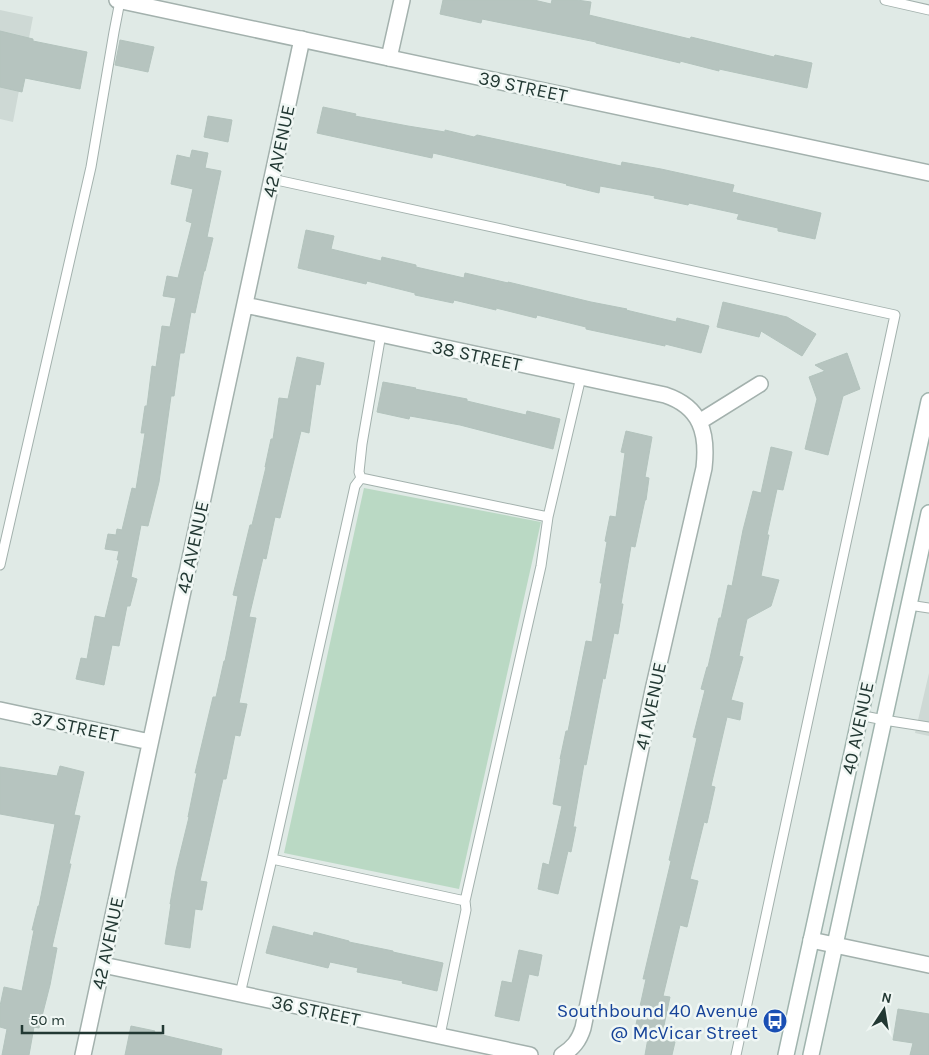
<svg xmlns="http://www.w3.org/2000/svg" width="929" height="1055" font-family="Karla,sans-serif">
<rect width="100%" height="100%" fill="#e0eae6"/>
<!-- built -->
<path fill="#ced9d5" d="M0,10L33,17L13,122L0,119Z
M929,673V736L915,733Z"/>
<!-- green -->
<path fill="#bad9c4" d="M364,488L541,522L459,889L284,853Z"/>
<!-- building -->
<path fill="#b6c4bf" stroke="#b3c3bd" d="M443,0H534L551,4L552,0H577L591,2L589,15L690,39L691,37L774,57L775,55L812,63L807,88L719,69V71L680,61V63L596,43V42L482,19L481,23L440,14Z
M0,31L33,39V41L87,52L80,89L25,78L22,92L0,87Z
M120,40L154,47L148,72L115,65Z
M323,107L356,114L355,116L408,126L445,132V130L474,137L477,135L621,166L622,162L661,169L734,185L732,192L821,213L815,239L778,231V228L737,219L739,214L689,203L688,205L654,198L655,196L600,186L599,193L566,185L567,184L433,153L432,158L317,133Z
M208,116L232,120L228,142L204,137Z
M192,150L208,153L205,168L221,171L207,237L213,238L205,271H204L195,313L191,312L184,353H180L174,396H171L159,482L148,526L141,525L131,577L137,579L130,606H127L119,646L112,645L104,685L76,679L81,658L87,659L95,616L105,618L119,560H117L119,551L105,549L108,534L116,535L117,529L122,530L132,488L136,489L145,433H141L145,406H147L152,366L156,367L162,326L170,327L176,298L163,296L167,276L178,278L192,223L186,221L193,189L171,184L177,155L190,158Z
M306,230L334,236L331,249L381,261L382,257L416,265V267L464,278L465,273L508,283V282L591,302L627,309L626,310L676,322L677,318L709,326L701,353L665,344V346L586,329V327L537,315L536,318L496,308V310L454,300L453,303L415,295V293L367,281L366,284L298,268Z
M723,302L787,317L816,334L802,356L761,331L759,337L717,327Z
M847,353L860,389L843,396L828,455L805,449L817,399L809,377L825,371L815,365Z
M297,357L324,363L320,385L316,384L309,433L301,431L280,518L275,517L266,559L263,558L249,617L256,618L239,703L247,704L240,736L235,735L226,779H223L200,881L207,882L202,910L195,909L190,948L165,944L171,904H170L176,870L189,817H188L197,773H195L213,697H216L224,661H225L238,596L233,595L250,525H252L266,467H265L271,439H273L279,398L288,399Z
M383,382L416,388L415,389L467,399V401L526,415L527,411L560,419L553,449L460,425L410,416L409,419L377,412Z
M626,431L652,437L645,477L649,478L646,500H645L635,547L631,546L621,604H623L618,634L614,633L605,679L603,678L586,765L584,764L573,827H576L571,852L568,851L558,894L538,889L543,863L549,865L562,806L553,804L561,759H560L566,731H568L586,641L592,642L602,583H600L607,542L605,541L610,516L616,517L625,453L621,452Z
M771,447L792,452L783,490L777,489L767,535H769L761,576L779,580L771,606L747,619L739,656L743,657L731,700L743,703L740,720L727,717L711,786L715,787L707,823L704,822L690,879L698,881L687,927L680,925L663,996L670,997L662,1035L635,1029L646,979H643L671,861L669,860L697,738L693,737L705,690L701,689L707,667H708L719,618H721L728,585L732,586L743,530L753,491L761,493Z
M60,766L84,772L74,815L80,816L69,864H71L67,882L52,947L57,948L50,985L39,1028L34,1027L29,1055H2L7,1029L0,1027V1006L4,987L22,991L34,930H32L38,906H39L55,824L0,814V767L57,776Z
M273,926L313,936L314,932L349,941V942L393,951V952L443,963L437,991L402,983L403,981L357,972L358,968L330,962L328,968L266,953Z
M519,950L542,955L538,976L529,974L519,1021L495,1016L502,981L512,983Z
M898,1009L929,1014V1055H910L913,1043L893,1040Z
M131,1026L155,1031L154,1033L222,1049L221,1055H125Z
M648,1038L675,1042L672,1055H645Z"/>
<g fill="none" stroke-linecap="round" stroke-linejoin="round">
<defs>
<path id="service" d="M885,0L929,10
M272,179L895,315L736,1055
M361,478L548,517
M361,478L359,472L362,444L381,334
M0,565L91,167L114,32L120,1
M909,605L929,608
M859,715L884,720L929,727
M272,859L465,901
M240,994L272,859L355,486L361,478
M440,1035L466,910L465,901L541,566L548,517L581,377"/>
<path id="minor" d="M389,58L402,0
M245,305L665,395C701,407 708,433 704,468L653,690L583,1028C579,1041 573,1048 562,1055
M699,422L760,384
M0,710L150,742
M811,940L929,965
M103,965L530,1055
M83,1055L302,39"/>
<path id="tertiary" d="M117,0L929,173"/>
<path id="secondary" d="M786,1055L929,401
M811,1055L929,513"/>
</defs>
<!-- service casing -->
<use href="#service" stroke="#a3b1ad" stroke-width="11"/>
<!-- minor casing -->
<use href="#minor" stroke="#a3b1ad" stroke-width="18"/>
<!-- tertiary casing -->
<use href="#tertiary" stroke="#a3b1ad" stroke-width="18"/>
<!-- secondary casing -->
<use href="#secondary" stroke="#a0b4ae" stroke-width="18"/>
<!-- service -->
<use href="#service" stroke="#fff" stroke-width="9"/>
<!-- minor -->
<use href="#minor" stroke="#fff" stroke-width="15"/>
<!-- tertiary -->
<use href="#tertiary" stroke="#fff" stroke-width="15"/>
<!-- secondary -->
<use href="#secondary" stroke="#fff" stroke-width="15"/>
</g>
<!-- icons -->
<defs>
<symbol id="bus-disc" viewBox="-11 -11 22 22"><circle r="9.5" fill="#1a4fb4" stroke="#f0f7f4"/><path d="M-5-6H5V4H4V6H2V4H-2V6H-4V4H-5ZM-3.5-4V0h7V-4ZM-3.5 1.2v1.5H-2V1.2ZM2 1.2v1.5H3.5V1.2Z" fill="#fff"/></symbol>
</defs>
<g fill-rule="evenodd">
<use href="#bus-disc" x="761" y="1007" width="28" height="28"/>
</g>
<g text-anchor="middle" stroke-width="5" stroke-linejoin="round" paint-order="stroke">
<!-- street labels -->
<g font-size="19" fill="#223833" stroke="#f0f7f4">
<text transform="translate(523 86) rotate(12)" y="7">39 STREET</text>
<text transform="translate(278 151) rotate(-78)" y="7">42 AVENUE</text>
<text transform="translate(477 355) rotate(12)" y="7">38 STREET</text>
<text transform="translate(192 547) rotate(-78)" y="7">42 AVENUE</text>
<text transform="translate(650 706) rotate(-78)" y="7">41 AVENUE</text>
<text transform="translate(75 726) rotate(12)" y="7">37 STREET</text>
<text transform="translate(857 728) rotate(-78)" y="7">40 AVENUE</text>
<text transform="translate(107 943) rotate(-78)" y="7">42 AVENUE</text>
<text transform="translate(316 1010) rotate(12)" y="7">36 STREET</text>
</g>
<!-- transit labels -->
<g font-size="19" fill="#164399" stroke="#f0f7f4" text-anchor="end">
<text x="758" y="1017">Southbound 40 Avenue<tspan x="758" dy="22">@ McVicar Street</tspan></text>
</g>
</g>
<!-- north arrow -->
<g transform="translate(884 1010) rotate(12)" stroke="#f0f7f4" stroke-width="4" paint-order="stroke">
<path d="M0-4L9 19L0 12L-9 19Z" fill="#223833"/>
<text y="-8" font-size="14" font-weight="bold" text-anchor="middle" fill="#223833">N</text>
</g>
<!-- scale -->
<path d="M22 1025v8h141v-8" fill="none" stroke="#223833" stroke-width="2.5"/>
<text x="30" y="1025" font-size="15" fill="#223833" stroke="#f0f7f4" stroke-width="4" paint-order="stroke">50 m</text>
</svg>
